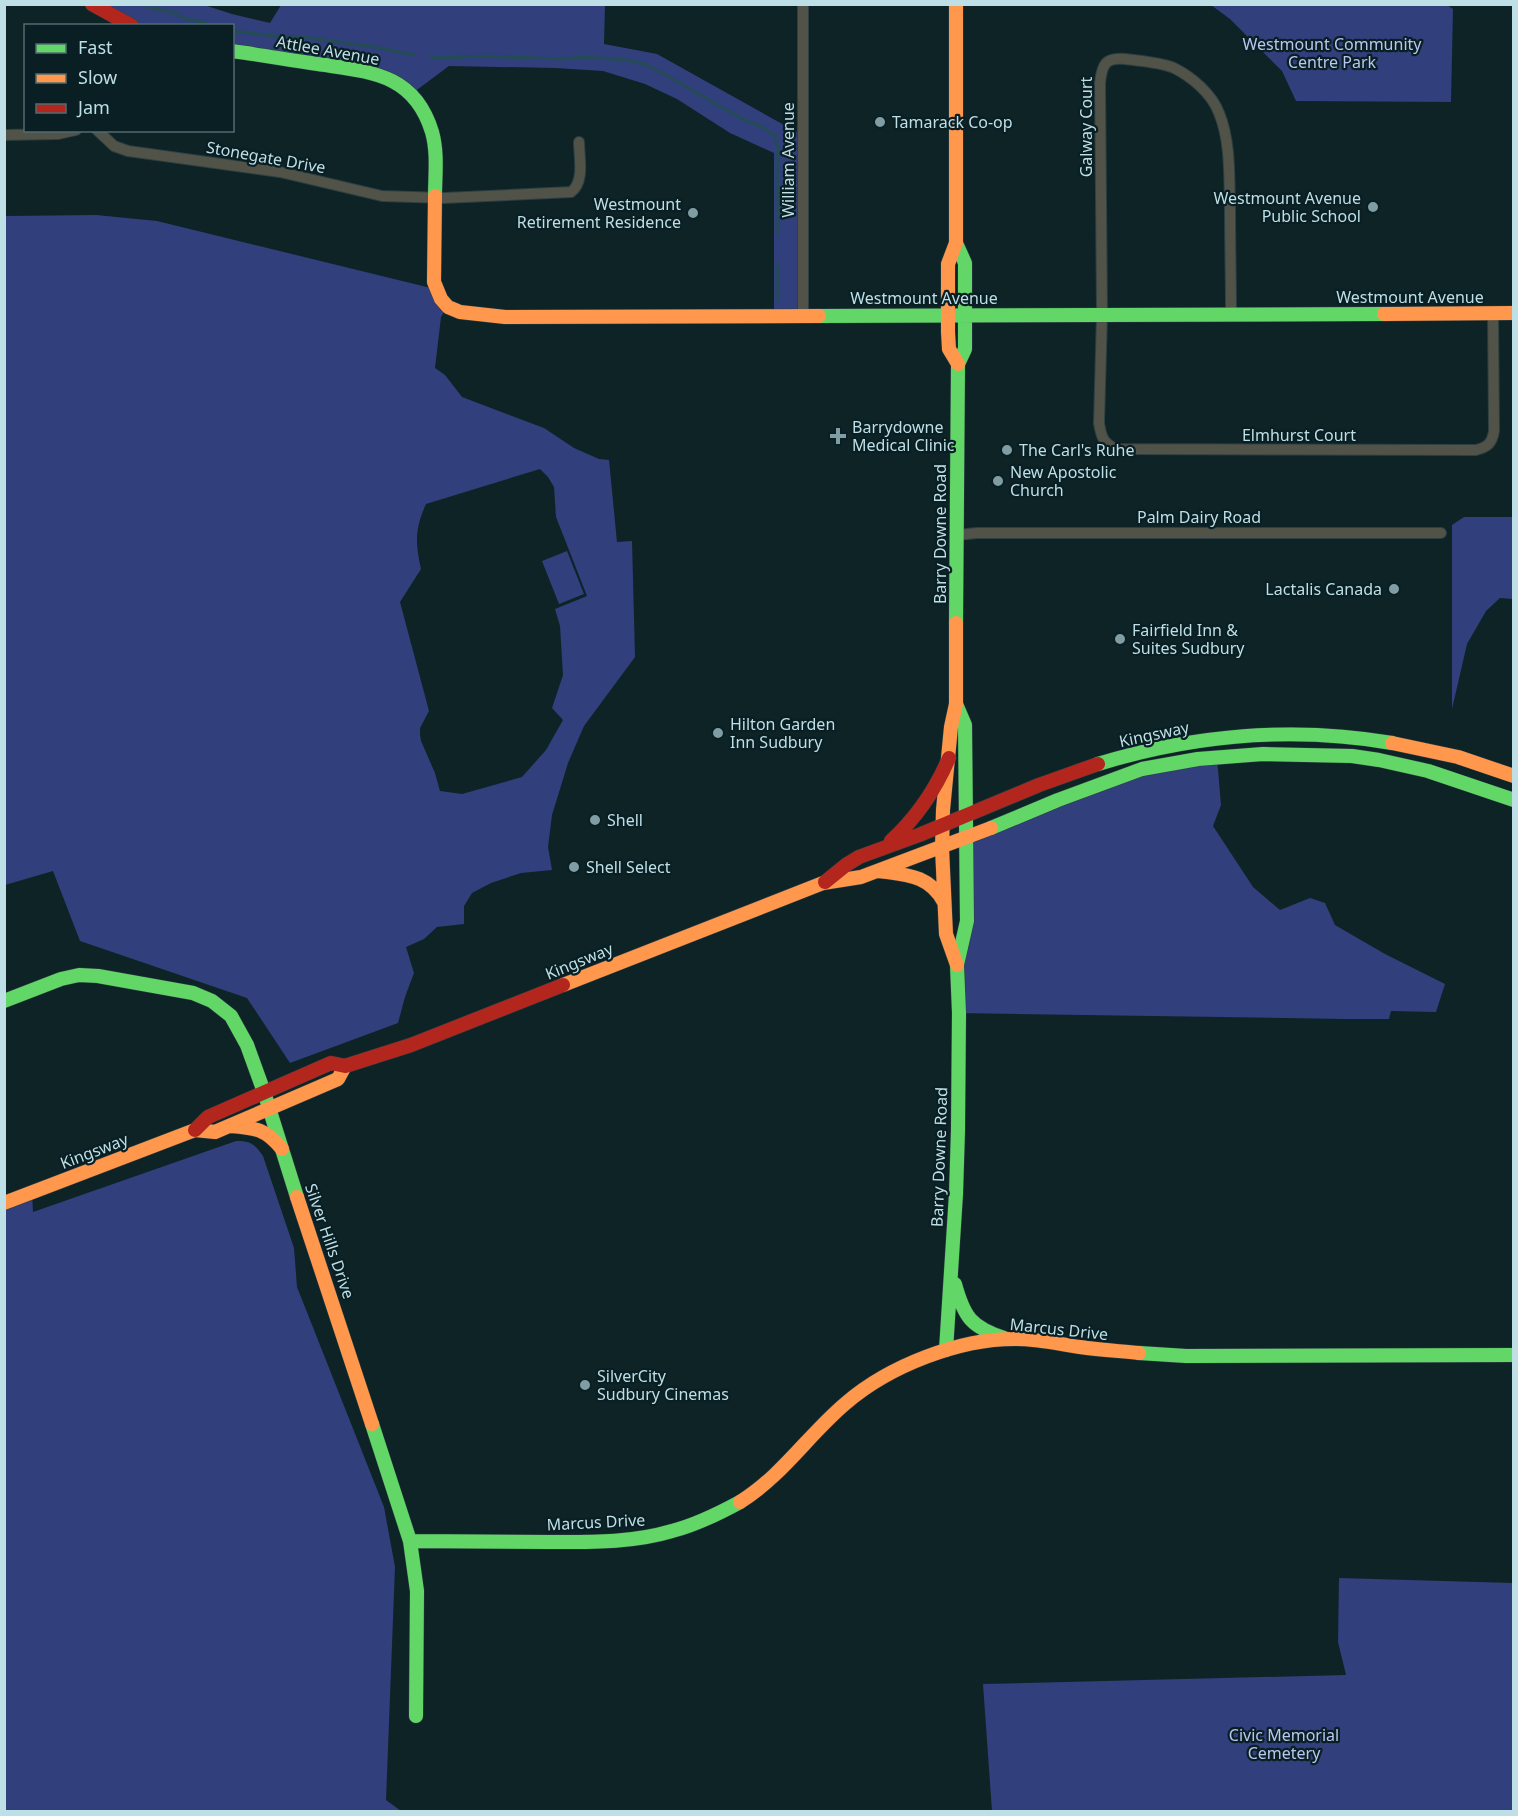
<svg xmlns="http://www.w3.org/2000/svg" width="1518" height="1816" font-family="'Noto Sans',sans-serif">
<rect width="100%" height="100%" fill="#0e2326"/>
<!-- green -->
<path fill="#313f7c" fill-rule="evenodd" d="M90,5H204L232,14L270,23L281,5H605L604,44L657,54L802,135L803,316H774V153L730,133L677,99L645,84L603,71L555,68L449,66L410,95L398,85L233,52L232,26L131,25Z
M1211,5H1447L1453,9L1451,102L1296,101L1282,71L1230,19Z
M96,215L157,221L435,289L447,307L441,317L435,368L445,375L462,397L544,428L574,448L599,459L609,460L617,542L632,541L635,657L584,726L568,763L552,815L548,847L552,870L521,873L491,883L472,893L464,906V924L437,927L424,939L406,947L414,973L405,997L398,1023L290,1063L247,998L80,941L53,871L5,885V216ZM540,469L548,477L554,487L556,517L587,596L555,609L560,626L563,675L552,708L563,720L546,750L522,777L462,794L440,791L435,773L421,741L420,734V728L429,711L400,602L421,569C415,543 415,528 426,504Z
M1464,517H1513V599L1500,598L1486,611L1467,644L1452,709V525Z
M567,551L584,594L559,604L542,561Z
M1217,758L1221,805L1213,826L1253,887L1280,910L1310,898L1325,903L1335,925L1385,954L1445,984L1436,1012L1391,1011L1389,1019H1345L958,1013L966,839L1089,789Z
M236,1141C252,1141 254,1144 263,1156L294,1248L297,1287L384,1507L395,1567L386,1800L401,1811L5,1812V1203L32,1193L33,1212Z
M1339,1578L1513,1583V1811H992L983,1684L1346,1675L1338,1642Z"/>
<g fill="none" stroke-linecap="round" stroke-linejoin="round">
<!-- stream -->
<path stroke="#234c54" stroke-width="3" d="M146,4L150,8L172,12L188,20H194L213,26
M232,31L274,36L309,38L375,47L414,55
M430,57L442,58L484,56L561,59L583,57L627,60L644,64L664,74L739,117L764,128L776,137L778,148V235
M778,265V300"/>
<defs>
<path id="street" d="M803,4V315
M97,130L114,146L128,151L280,172L382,196L444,198L571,192C585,182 579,157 579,142
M4,135L58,134L76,130
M1231,315C1231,279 1230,244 1230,209C1229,178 1231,142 1219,113C1212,94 1192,77 1174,68C1160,62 1140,61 1125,59C1105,57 1102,65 1100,83L1102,314L1099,423C1101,436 1103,444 1117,449L1476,450C1488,447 1492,443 1494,431L1493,313
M957,535L977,533H1441"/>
<path id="fast" d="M232,51C261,55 290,60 318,64C370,72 414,73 432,132C438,153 435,176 435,196
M956,243L965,263V349L958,364L956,623
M819,316L1384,314
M1098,764C1193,735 1294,726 1392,743
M991,828L1058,800L1142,769L1198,759L1263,754L1352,756L1379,760L1428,771L1514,800
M4,1001L61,979L79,975L98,976L193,993L212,1001L231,1016L247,1045L264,1092L297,1197
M955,1284C964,1317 971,1327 1004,1338
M946,1350L956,1194L958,1130L959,1013L957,965L967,921L965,725L956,704
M1139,1353L1186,1356L1514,1355
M372,1424L410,1541L417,1591L416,1716
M410,1541C456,1541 502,1542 549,1542C590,1542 632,1543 672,1531C696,1525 718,1514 740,1502"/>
<path id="slow" d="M956,4V243L948,264V332L949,349L958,364
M435,196L434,282L441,299L448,307L460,312L505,317L819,316
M1384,314L1514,313
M956,623V704L951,727L943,810L942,848L946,934L957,965
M1392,743L1458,757L1514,776
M879,871C907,875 929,875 944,902
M563,985L823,883L861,877L991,828
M231,1126C256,1128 266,1129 282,1149
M297,1197L372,1424
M4,1203L195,1130L215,1132L338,1079L345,1066
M740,1502C783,1475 808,1435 846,1403C889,1366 960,1338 1017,1339C1039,1339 1059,1344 1080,1347C1100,1350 1120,1351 1139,1353"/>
<path id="jam" d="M92,4L132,26
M891,841C917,817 935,791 949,758
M825,882L846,865L859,857L919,835L1039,785L1098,764
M195,1130L208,1117L331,1063L345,1066L411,1045L563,985"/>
</defs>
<!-- street casing -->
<use href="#street" stroke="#2d3f43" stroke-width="12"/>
<!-- fast casing -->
<use href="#fast" stroke="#2d3f43" stroke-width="15"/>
<!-- slow casing -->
<use href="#slow" stroke="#2d3f43" stroke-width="15"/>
<!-- jam casing -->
<use href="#jam" stroke="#2d3f43" stroke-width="15"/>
<!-- street -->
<use href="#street" stroke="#515248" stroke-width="10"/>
<!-- fast -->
<use href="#fast" stroke="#63d668" stroke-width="14"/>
<!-- slow -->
<use href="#slow" stroke="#ff974d" stroke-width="14"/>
<!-- jam -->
<use href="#jam" stroke="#b3261e" stroke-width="14"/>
</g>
<!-- markers -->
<g fill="#809da3" stroke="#091f24" stroke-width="2">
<circle cx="880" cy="122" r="6"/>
<circle cx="1373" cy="207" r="6"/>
<circle cx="693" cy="213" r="6"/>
<path d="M835 427h6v6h6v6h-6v6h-6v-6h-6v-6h6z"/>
<circle cx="1007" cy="450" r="6"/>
<circle cx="998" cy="481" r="6"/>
<circle cx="1394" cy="589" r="6"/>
<circle cx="1120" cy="639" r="6"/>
<circle cx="718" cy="733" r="6"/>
<circle cx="595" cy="820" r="6"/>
<circle cx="574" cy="867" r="6"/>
<circle cx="585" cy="1385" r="6"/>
</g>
<g text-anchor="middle" stroke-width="4.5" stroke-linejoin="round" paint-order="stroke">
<!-- park labels -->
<g font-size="16" fill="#b9c6f0" stroke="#091f24">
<text x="1332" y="50">Westmount Community<tspan x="1332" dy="18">Centre Park</tspan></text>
<text x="1284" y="1741">Civic Memorial<tspan x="1284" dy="18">Cemetery</tspan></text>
</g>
<!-- street labels -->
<g font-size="16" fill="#bedfe6" stroke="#091f24">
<text transform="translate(328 50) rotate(10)" y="6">Attlee Avenue</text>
<text transform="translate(1086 127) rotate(-90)" y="6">Galway Court</text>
<text transform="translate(266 157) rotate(10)" y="6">Stonegate Drive</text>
<text transform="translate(788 160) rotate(-90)" y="6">William Avenue</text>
<text x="1410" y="303">Westmount Avenue</text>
<text x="924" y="304">Westmount Avenue</text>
<text x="1299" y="441">Elmhurst Court</text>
<text x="1199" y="523">Palm Dairy Road</text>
<text transform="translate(940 534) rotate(-90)" y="6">Barry Downe Road</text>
<text transform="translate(1154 734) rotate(-12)" y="6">Kingsway</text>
<text transform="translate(579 961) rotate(-22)" y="6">Kingsway</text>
<text transform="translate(94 1151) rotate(-21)" y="6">Kingsway</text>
<text transform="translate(939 1157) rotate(-88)" y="6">Barry Downe Road</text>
<text transform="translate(330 1241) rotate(71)" y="6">Silver Hills Drive</text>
<text transform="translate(1059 1329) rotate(6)" y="6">Marcus Drive</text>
<text transform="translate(596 1522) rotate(-3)" y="6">Marcus Drive</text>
</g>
<!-- poi labels -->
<g font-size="16" fill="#bedfe6" stroke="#091f24" text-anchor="start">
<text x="892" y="128">Tamarack Co-op</text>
<text x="1361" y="204" text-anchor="end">Westmount Avenue<tspan x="1361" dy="18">Public School</tspan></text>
<text x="681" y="210" text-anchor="end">Westmount<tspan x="681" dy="18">Retirement Residence</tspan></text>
<text x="852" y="433">Barrydowne<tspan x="852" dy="18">Medical Clinic</tspan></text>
<text x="1019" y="456">The Carl's Ruhe</text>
<text x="1010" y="478">New Apostolic<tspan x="1010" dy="18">Church</tspan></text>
<text x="1382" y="595" text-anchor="end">Lactalis Canada</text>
<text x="1132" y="636">Fairfield Inn &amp;<tspan x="1132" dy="18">Suites Sudbury</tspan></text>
<text x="730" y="730">Hilton Garden<tspan x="730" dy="18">Inn Sudbury</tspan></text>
<text x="607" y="826">Shell</text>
<text x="586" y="873">Shell Select</text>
<text x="597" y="1382">SilverCity<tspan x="597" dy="18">Sudbury Cinemas</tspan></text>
</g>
</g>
<!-- border -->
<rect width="1518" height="1816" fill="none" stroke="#bedfe6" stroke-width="12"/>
<!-- legend -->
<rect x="24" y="24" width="210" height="108" fill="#091f24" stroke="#516c72" stroke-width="1.5"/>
<rect x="36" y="44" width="30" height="9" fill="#63d668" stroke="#516c72" stroke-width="1.5"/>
<text x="78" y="54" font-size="18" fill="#bedfe6">Fast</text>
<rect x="36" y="74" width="30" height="9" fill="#ff974d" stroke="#516c72" stroke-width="1.5"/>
<text x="78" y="84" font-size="18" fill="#bedfe6">Slow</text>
<rect x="36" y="104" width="30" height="9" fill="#b3261e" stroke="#516c72" stroke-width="1.5"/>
<text x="78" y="114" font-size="18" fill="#bedfe6">Jam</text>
</svg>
